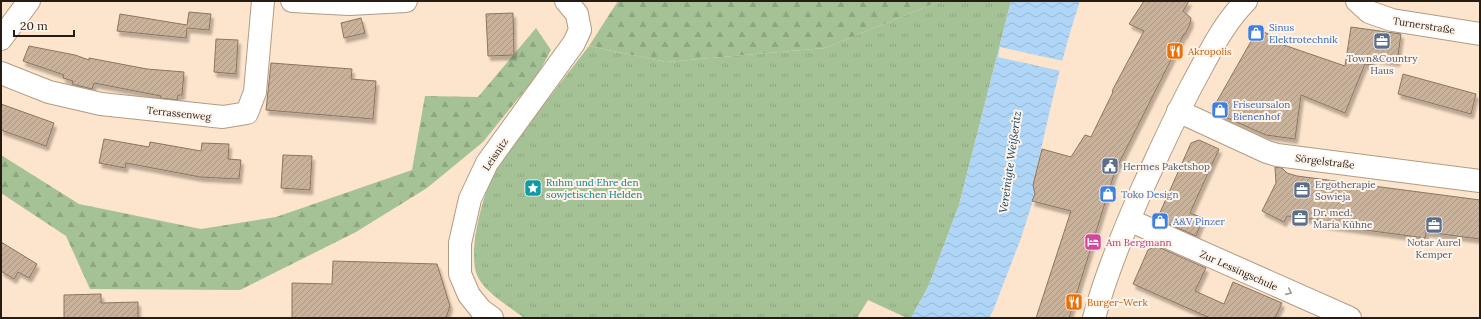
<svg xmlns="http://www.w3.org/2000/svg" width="1481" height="319" font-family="Lora,serif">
<defs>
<pattern id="grass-tufts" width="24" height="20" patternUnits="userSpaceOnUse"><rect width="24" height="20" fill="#a5c296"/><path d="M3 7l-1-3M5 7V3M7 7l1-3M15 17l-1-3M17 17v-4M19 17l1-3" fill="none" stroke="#8ea680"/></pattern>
<pattern id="forest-firs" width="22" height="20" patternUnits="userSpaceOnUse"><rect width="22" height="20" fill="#a5c296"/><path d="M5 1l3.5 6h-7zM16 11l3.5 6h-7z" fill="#8ea680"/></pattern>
<pattern id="water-waves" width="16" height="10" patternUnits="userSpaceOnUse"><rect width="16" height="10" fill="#afd6f6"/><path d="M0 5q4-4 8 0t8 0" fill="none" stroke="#96b7d2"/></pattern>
<pattern id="building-hatch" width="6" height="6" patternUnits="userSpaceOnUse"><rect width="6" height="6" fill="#c9b29b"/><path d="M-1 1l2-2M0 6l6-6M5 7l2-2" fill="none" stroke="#ac9885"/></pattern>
<filter id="shadow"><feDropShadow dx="2.5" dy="4.5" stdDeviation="1" flood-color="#0004"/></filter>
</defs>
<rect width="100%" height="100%" fill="#fde4cc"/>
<!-- grass -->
<path fill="url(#grass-tufts)" d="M940,1H1011L959,205L929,285L911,318H907L868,300L857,318H524C510,307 483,291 477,275C467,251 484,189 497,167C506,154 517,141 526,128C547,100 568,73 589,46L666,62L825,48Z"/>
<!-- forest -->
<path fill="url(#forest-firs)" d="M618,1H940L825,48L666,62L589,46Z
M536,28L551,50L538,74L483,142L427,188L356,232L240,290L90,289L66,236L1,193V155L79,204L201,229L276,217L412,170L425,96L478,97Z"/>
<!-- water -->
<path fill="url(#water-waves)" d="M1011,1H1080C1060,61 1047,123 1033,185L1035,194L1021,238L993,311L989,318H911L929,285L959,205Z"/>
<!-- pier -->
<path fill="#fde4cc" d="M1000,47L1063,61L1061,71L998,57Z"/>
<!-- building -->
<path fill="url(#building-hatch)" stroke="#8b755f" filter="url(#shadow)" d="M1144,1H1189L1183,11L1191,18L1190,24L1185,34H1184L1115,171L1069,318H1036L1071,211L1032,201L1035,194L1033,185L1042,149L1071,157L1085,135L1091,137L1113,92L1112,91L1144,31L1129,24Z
M189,12L211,14L209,30L187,28L186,38L117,31L120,14L187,25Z
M513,13L514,55L488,56L486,14Z
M361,18L365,33L344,38L341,23Z
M1351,27L1401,34L1397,62L1373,58L1372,65L1365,64L1345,113L1301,95L1295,139L1266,135L1223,116L1216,103L1258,29L1280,40L1278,43L1345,66Z
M216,39L238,40L236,74L214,72Z
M29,46L75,55L89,60V58L147,69L184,72L182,95H178L177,100L160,98L161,96L94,83L92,89L72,84L73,81L63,78L64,75L23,61Z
M271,63L352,69L351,79L376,81L373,119L266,110Z
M1403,74L1476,94L1471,114L1398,94Z
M1,104L54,123L46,146L1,130Z
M104,139L149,147L150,142L201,151L202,143L229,144L228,159L241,160L239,179L200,177L126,163L125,168L99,163Z
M1199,140L1219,149L1190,213L1203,218L1196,236L1160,220L1158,217L1191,143Z
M283,155L312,156L310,190L281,188Z
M1275,167L1282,168L1287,173L1297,176L1480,200V239L1426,232L1425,238L1320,224L1321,220L1287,216L1284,222L1262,211L1276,183Z
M1,242L37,264L29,278L18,272L14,279L1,271Z
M1156,246L1206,268L1195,291L1224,304L1233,282L1282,303L1275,318H1210L1133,284L1148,250Z
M333,261L437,264L450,306L446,318H292V283L332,284Z
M101,294V303L138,302V318H64V295Z"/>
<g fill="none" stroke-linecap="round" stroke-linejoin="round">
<defs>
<path id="minor" d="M292,1L349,4L406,1
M1357,1L1369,12L1392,20L1480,34
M1,39L29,1
M1,73L49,92L101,104L223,117L247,113L255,92L263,1
M1178,111L1267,152L1277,155L1480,181
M1129,220L1350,318
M492,318L481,310L469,295L460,274V243L470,199L487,163L574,43L580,30L577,14L566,1
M1094,318C1106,273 1124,230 1143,187C1159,153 1174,119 1192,85C1208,56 1222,25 1246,1"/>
</defs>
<!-- minor casing -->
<use href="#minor" stroke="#b29b84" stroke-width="24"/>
<!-- minor -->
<use href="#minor" stroke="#fff" stroke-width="22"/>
</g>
<!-- one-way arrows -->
<defs><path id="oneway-chevron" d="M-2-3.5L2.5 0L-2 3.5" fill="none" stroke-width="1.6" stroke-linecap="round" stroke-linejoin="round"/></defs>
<use stroke="#9d9995" href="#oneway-chevron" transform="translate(1289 292) rotate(24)"/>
<!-- icons -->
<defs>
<symbol id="shop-square" viewBox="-11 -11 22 22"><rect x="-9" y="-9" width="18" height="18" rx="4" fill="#3f7fe0" stroke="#fef4eb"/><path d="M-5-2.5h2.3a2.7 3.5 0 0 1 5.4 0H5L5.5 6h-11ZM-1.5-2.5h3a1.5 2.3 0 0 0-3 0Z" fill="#fff"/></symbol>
<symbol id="office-square" viewBox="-11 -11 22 22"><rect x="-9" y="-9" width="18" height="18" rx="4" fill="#5c6f8a" stroke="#fef4eb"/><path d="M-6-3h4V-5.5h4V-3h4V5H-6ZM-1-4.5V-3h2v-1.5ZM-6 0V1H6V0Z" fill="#fff"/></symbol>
<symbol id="restaurant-square" viewBox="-11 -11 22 22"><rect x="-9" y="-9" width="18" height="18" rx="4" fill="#e8710a" stroke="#fef4eb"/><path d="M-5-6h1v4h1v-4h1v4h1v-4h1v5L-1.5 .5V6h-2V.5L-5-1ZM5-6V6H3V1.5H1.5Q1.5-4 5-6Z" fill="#fff"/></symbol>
<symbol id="civic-square" viewBox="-11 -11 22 22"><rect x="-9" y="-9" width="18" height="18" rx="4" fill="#5c6f8a" stroke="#fef4eb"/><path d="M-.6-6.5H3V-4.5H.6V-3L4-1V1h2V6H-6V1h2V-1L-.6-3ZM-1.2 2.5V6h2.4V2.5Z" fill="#fff"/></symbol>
<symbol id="sight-square" viewBox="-11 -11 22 22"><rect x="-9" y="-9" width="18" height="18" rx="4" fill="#0f9aa8" stroke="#fef4eb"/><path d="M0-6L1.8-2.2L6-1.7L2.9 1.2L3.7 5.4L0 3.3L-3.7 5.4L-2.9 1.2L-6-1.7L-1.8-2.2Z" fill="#fff"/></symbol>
<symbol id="hotel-square" viewBox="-11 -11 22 22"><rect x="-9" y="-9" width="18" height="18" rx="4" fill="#d1479c" stroke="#fef4eb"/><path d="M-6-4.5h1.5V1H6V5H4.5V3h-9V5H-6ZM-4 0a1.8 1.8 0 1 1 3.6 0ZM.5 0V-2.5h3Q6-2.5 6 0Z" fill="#fff"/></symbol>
</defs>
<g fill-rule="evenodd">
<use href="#shop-square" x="1246" y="23" width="20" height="20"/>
<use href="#office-square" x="1372" y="31" width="20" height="20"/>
<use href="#restaurant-square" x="1165" y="41" width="20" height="20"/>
<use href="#shop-square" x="1210" y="100" width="20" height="20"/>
<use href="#civic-square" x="1100" y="156" width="20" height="20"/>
<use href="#sight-square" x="523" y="178" width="20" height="20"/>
<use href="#office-square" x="1292" y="180" width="20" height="20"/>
<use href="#shop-square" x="1098" y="184" width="20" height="20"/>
<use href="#office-square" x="1290" y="208" width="20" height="20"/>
<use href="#shop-square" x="1150" y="211" width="20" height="20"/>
<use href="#office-square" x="1424" y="215" width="20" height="20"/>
<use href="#hotel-square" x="1083" y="232" width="20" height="20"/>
<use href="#restaurant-square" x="1064" y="292" width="20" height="20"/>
</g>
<g text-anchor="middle" stroke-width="4" stroke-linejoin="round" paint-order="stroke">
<!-- street labels -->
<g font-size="10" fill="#251c13" stroke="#fef4eb">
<text transform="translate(1424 25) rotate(9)" y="4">Turnerstraße</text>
<text transform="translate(179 113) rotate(6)" y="4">Terrassenweg</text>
<text transform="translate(495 154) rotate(-56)" y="4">Leisnitz</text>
<text transform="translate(1325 161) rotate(7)" y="4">Sörgelstraße</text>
<text transform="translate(1239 270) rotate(24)" y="4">Zur Lessingschule</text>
</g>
<!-- shop labels -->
<g font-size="10" fill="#366cbe" stroke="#fef4eb" text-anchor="start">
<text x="1269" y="31">Sinus<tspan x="1269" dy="12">Elektrotechnik</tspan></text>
<text x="1233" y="108">Friseursalon<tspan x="1233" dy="12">Bienenhof</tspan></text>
<text x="1121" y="198">Toko Design</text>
<text x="1173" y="225">A&amp;V Pinzer</text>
</g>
<!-- food labels -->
<g font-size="10" fill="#c56008" stroke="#fef4eb" text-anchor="start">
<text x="1188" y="55">Akropolis</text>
<text x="1087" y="306">Burger-Werk</text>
</g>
<!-- service labels -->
<g font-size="10" fill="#4e5e75" stroke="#fef4eb" text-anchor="start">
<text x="1382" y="62" text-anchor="middle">Town&amp;Country<tspan x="1382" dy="12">Haus</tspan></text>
<text x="1123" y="170">Hermes Paketshop</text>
<text x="1315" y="188">Ergotherapie<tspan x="1315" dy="12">Sowieja</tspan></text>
<text x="1313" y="216">Dr. med.<tspan x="1313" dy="12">Maria Kühne</tspan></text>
<text x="1434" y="246" text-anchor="middle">Notar Aurel<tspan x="1434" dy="12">Kemper</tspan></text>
</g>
<!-- culture labels -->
<g font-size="10" fill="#0d838f" stroke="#fef4eb" text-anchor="start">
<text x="546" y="186">Ruhm und Ehre den<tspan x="546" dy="12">sowjetischen Helden</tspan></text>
</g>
<!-- hotel labels -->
<g font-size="10" fill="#b23c85" stroke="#fef4eb" text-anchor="start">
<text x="1106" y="246">Am Bergmann</text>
</g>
<!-- water labels -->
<g font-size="11" font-style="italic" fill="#053b5d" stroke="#fef4eb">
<text transform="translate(1010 162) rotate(-82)" y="4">Vereinigte Weißeritz</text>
</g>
</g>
<!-- border -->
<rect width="1481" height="319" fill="none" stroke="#251c13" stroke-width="4"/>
<!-- scale -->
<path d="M14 30v6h60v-6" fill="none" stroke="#251c13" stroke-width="2"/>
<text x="20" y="30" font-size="12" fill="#251c13" stroke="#fef4eb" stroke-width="3" paint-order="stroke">20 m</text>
</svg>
